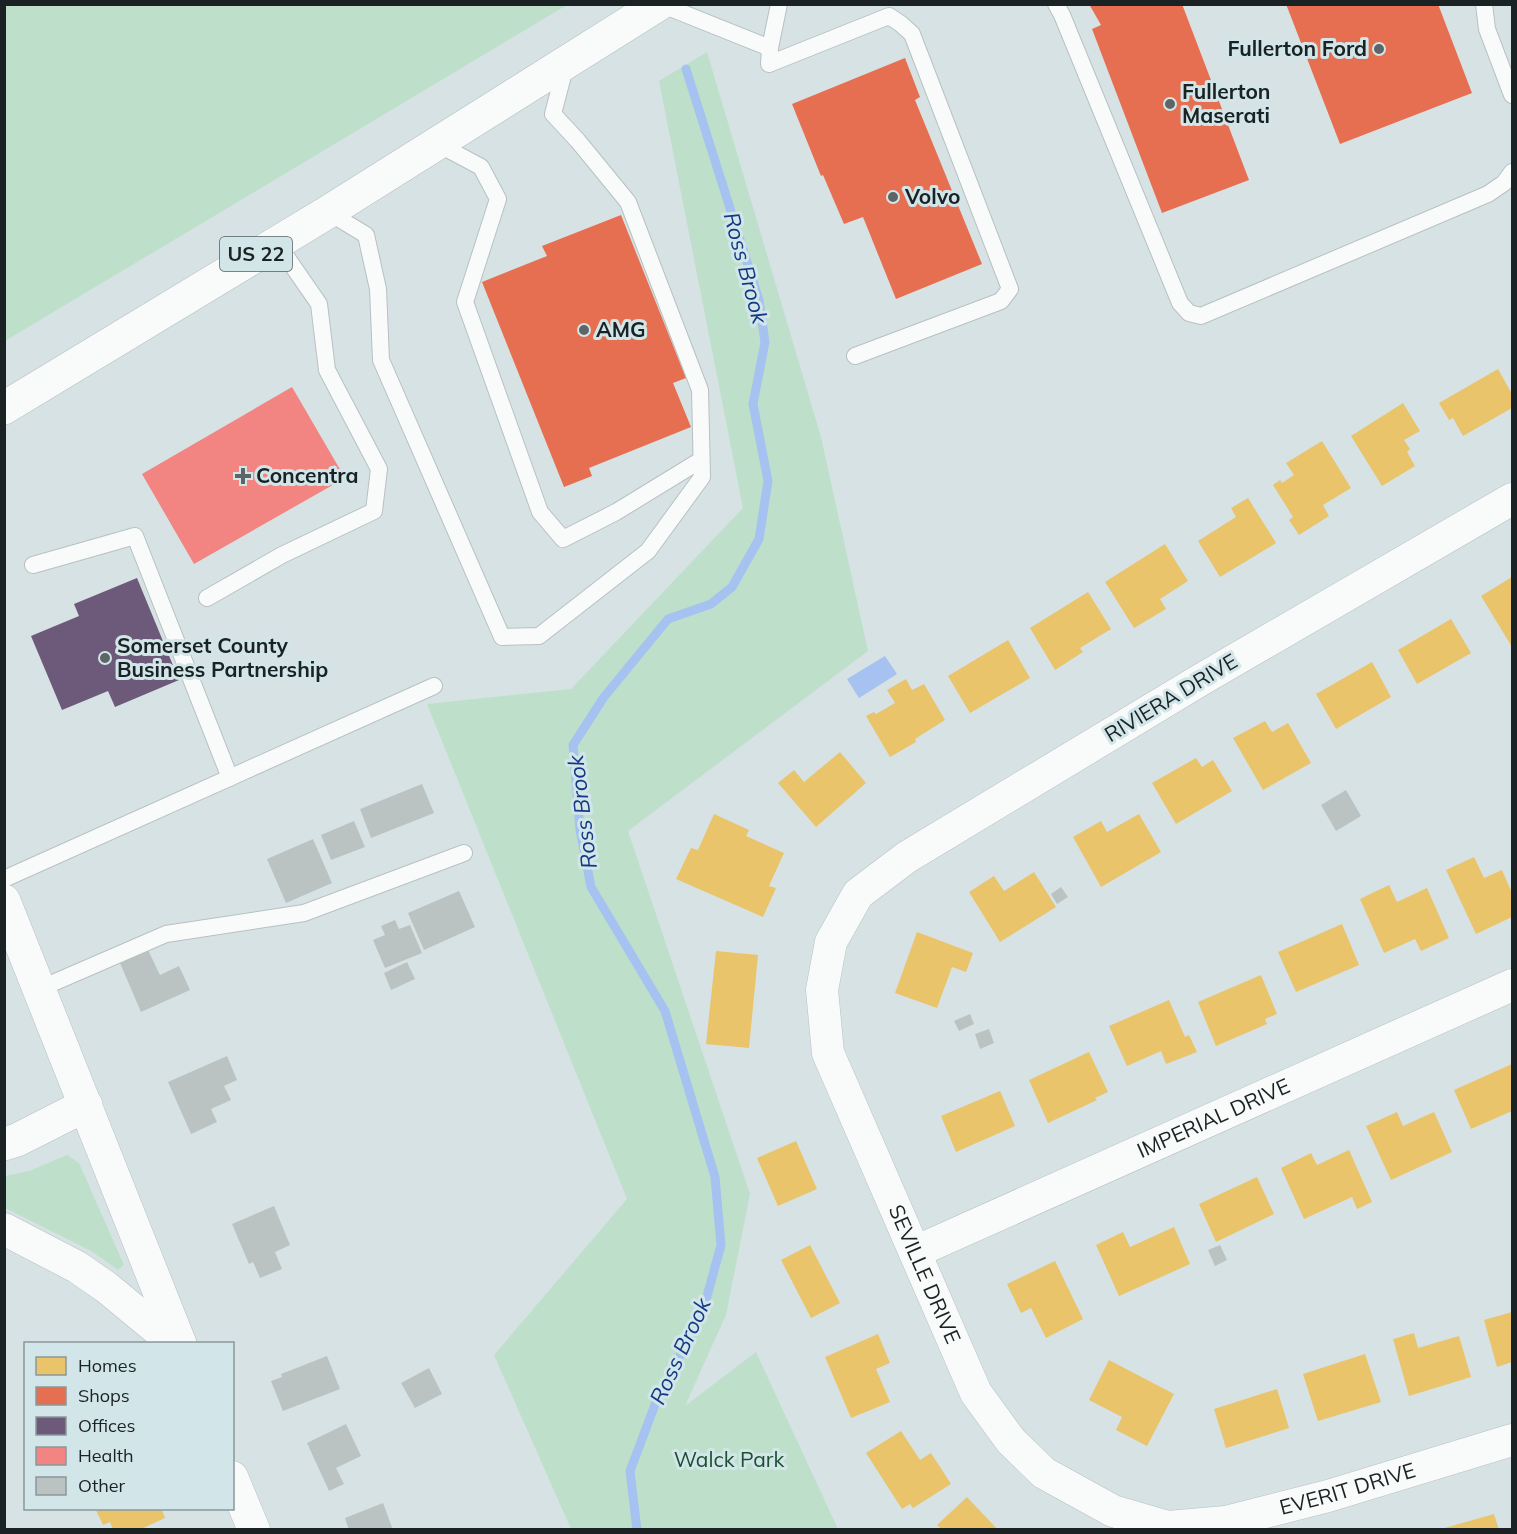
<svg xmlns="http://www.w3.org/2000/svg" width="1517" height="1534" font-family="Mulish,sans-serif">
<rect width="100%" height="100%" fill="#d7e2e4"/>
<!-- green -->
<path fill="#bee0cb" d="M5,4H567V5L5,341Z
M707,52L821,437L868,651L628,831L750,1194L726,1315L685,1406L756,1352L838,1529H571L494,1355L627,1199L427,704L571,689L743,508L659,81Z
M67,1155L79,1163L124,1265L118,1270L91,1251L5,1208V1176L29,1171Z"/>
<!-- water -->
<path fill="#a5c2f0" d="M885,656L897,674L859,698L847,679Z"/>
<!-- homes -->
<path fill="#e9c46a" d="M1498,369L1512,394V408L1463,436L1453,418L1449,420L1439,403Z
M1403,403L1420,431L1404,440L1410,449L1407,452L1415,466L1382,486L1351,436Z
M1322,441L1351,488L1323,505L1329,516L1299,535L1289,520L1293,517L1273,485L1280,480L1282,483L1294,475L1286,463Z
M1248,498L1276,543L1220,577L1198,541L1236,517L1231,508Z
M1165,544L1188,581L1160,599L1166,609L1134,628L1105,582Z
M1512,577V647L1481,596Z
M1088,592L1111,629L1080,648L1083,652L1055,670L1030,628Z
M1451,619L1471,653L1417,684L1398,650Z
M1008,640L1030,678L970,713L948,676Z
M1372,662L1391,697L1336,729L1316,694Z
M906,679L912,690L924,684L945,720L915,739L916,742L890,757L866,716L874,712L876,714L895,703L887,690Z
M1265,721L1272,732L1288,723L1311,763L1263,790L1233,738Z
M840,752L866,783L816,827L778,783L794,770L804,782Z
M1196,758L1202,767L1213,760L1232,791L1176,824L1152,783Z
M714,814L749,830L746,836L784,853L769,886L776,888L763,917L676,879L691,848L698,850Z
M1139,814L1161,852L1101,887L1073,837L1101,821L1107,832Z
M1474,857L1484,878L1502,870L1512,893V917L1476,934L1446,870Z
M1034,872L1056,907L1000,942L969,892L994,876L1004,891Z
M1389,885L1397,902L1427,888L1449,938L1421,951L1415,939L1384,953L1360,899Z
M1342,924L1359,965L1296,992L1278,952Z
M917,932L973,953L966,972L952,967L937,1008L895,993Z
M716,951L758,955L749,1048L706,1044Z
M1261,975L1277,1014L1265,1019L1267,1024L1216,1046L1198,1002Z
M1169,1000L1185,1037L1189,1035L1197,1052L1166,1064L1161,1051L1127,1066L1109,1026Z
M1089,1052L1108,1092L1095,1098L1097,1100L1048,1123L1029,1080Z
M1512,1064V1111L1471,1129L1454,1090Z
M1000,1091L1015,1126L956,1152L941,1116Z
M1397,1112L1403,1126L1434,1112L1452,1152L1391,1180L1366,1126Z
M796,1141L817,1189L778,1206L757,1158Z
M1349,1150L1372,1202L1357,1209L1352,1197L1304,1219L1281,1168L1311,1153L1317,1165Z
M1257,1177L1274,1214L1216,1242L1199,1204Z
M1174,1227L1190,1264L1119,1296L1096,1245L1123,1232L1130,1247Z
M810,1245L840,1303L811,1318L781,1260Z
M1055,1261L1083,1319L1046,1338L1031,1308L1021,1313L1007,1284Z
M1512,1312V1362L1497,1367L1484,1320Z
M1414,1333L1418,1348L1459,1336L1471,1377L1409,1396L1393,1339Z
M878,1334L890,1363L876,1369L890,1402L851,1418L825,1357Z
M1365,1354L1381,1402L1318,1421L1303,1374Z
M1109,1360L1174,1394L1147,1446L1116,1430L1122,1417L1089,1400Z
M1277,1389L1289,1428L1226,1448L1214,1409Z
M901,1431L920,1460L931,1453L951,1484L913,1508L910,1504L902,1509L866,1453Z
M967,1497L998,1530H942L937,1525Z
M95,1508H161L165,1518L139,1530H113L110,1522L103,1525Z
M1494,1514L1499,1530H1441V1529Z"/>
<!-- shops -->
<path fill="#e76f51" d="M1089,4H1182L1249,180L1162,213L1092,29L1101,25Z
M1286,4H1438L1472,93L1340,144Z
M905,58L920,97L915,100L982,264L896,299L863,217L844,224L823,175L821,176L792,104Z
M621,215L686,378L673,383L691,427L589,468L592,476L564,487L482,282L547,256L542,246Z"/>
<!-- offices -->
<path fill="#6d597a" d="M137,578L179,680L115,707L108,691L62,710L31,636L79,616L74,604Z"/>
<!-- health -->
<path fill="#f28482" d="M292,387L345,478L194,564L142,474Z"/>
<g fill="none" stroke-linecap="round" stroke-linejoin="round">
<!-- stream -->
<path stroke="#a5c2f0" stroke-width="9" d="M637,1530L630,1471L656,1402L703,1311L721,1245L715,1177L665,1011L591,887L580,830L573,745L604,697L668,619L711,604L732,587L759,539L768,481L753,404L765,342L759,300L686,69"/>
</g>
<!-- building -->
<path fill="#bac3c2" d="M422,784L434,813L371,838L360,809Z
M1346,790L1361,816L1336,831L1321,805Z
M354,821L365,847L331,860L321,835Z
M313,839L332,883L286,903L267,859Z
M1061,887L1068,897L1057,904L1051,894Z
M459,891L475,927L424,950L408,913Z
M395,920L399,929L410,925L422,953L385,968L373,940L385,935L381,926Z
M148,950L160,975L179,966L190,990L141,1012L120,963Z
M407,962L415,979L391,990L384,973Z
M970,1014L974,1024L959,1031L954,1021Z
M989,1029L994,1043L980,1049L975,1034Z
M227,1056L237,1080L224,1086L231,1100L211,1109L217,1122L191,1134L168,1082Z
M274,1206L290,1245L275,1252L282,1269L260,1278L253,1262L249,1264L232,1224Z
M1220,1245L1227,1260L1215,1266L1208,1250Z
M327,1356L340,1389L283,1411L271,1381L282,1377L281,1374Z
M429,1368L442,1394L415,1408L401,1383Z
M346,1424L361,1456L336,1468L344,1484L329,1491L307,1443Z
M383,1503L393,1530H349L345,1518Z"/>
<g fill="none" stroke-linecap="round" stroke-linejoin="round">
<defs>
<path id="service" d="M660,4L770,48L779,4
M1056,4L1062,15L1180,303L1189,313L1201,316L1488,194L1504,183L1512,172
M1484,4L1487,29L1512,95
M770,48L769,64L889,16L901,24L912,34L1010,289L1001,301L855,356
M436,143L481,167L498,199L465,302L540,512L563,539L616,512L701,460
M328,212L366,235L378,289L381,360L502,637L539,636L648,551L702,477L700,390L628,202L578,141L553,114L566,64
M33,565L135,536L230,778
M207,598L282,555L374,511L379,469L327,370L319,304L276,242
M4,879L434,686
M39,989L166,934L304,913L464,853"/>
<g id="minor">
<path id="s1" d="M1512,499L1202,679L907,857L858,894L831,942L822,990L828,1053L976,1393L1011,1441L1044,1473L1113,1511L1168,1527L1226,1522L1328,1496L1512,1440"/>
<path d="M4,1229L77,1267L106,1287L175,1344"/>
<path id="s2" d="M915,1252L1512,985"/>
<path d="M232,1477L254,1530"/>
</g>
<path id="trunk" d="M4,408L328,212L659,4
M4,901L180,1344
M4,1144L17,1140L86,1105"/>
</defs>
<!-- service casing -->
<use href="#service" stroke="#b8c0c2" stroke-width="18"/>
<!-- minor casing -->
<use href="#minor" stroke="#b8c0c2" stroke-width="33"/>
<!-- trunk casing -->
<use href="#trunk" stroke="#b8c0c2" stroke-width="34"/>
<!-- service -->
<use href="#service" stroke="#f9fbfb" stroke-width="16"/>
<!-- minor -->
<use href="#minor" stroke="#f9fbfb" stroke-width="32"/>
<!-- trunk -->
<use href="#trunk" stroke="#f9fbfb" stroke-width="33"/>
</g>
<!-- markers -->
<g fill="#5d6567" stroke="#d2e6e9" stroke-width="2">
<circle cx="1379" cy="49" r="6"/>
<circle cx="1170" cy="104" r="6"/>
<circle cx="893" cy="197" r="6"/>
<circle cx="584" cy="330" r="6"/>
<path d="M240 467h6v6h6v6h-6v6h-6v-6h-6v-6h6z"/>
<circle cx="105" cy="658" r="6"/>
</g>
<g text-anchor="middle" stroke-width="6" stroke-linejoin="round" paint-order="stroke">
<!-- shield labels -->
<rect fill="#d2e6e9" stroke="#525d5e" stroke-width="1.5" x="220" y="237" width="72" height="34" rx="4.5"/>
<g font-size="20" font-weight="bold" fill="#1b2223">
<text x="256" y="261">US 22</text>
</g>
<!-- poi labels -->
<g font-size="21" font-weight="bold" fill="#1b2223" stroke="#d2e6e9" text-anchor="start">
<text x="1367" y="56" text-anchor="end">Fullerton Ford</text>
<text x="1182" y="99">Fullerton<tspan x="1182" dy="24">Maserati</tspan></text>
<text x="905" y="204">Volvo</text>
<text x="596" y="337">AMG</text>
<text x="256" y="483">Concentra</text>
<text x="117" y="653">Somerset County<tspan x="117" dy="24">Business Partnership</tspan></text>
</g>
<!-- street labels -->
<g font-size="21" fill="#1b2223" stroke="#d2e6e9">
<text transform="translate(1171 698) rotate(-31)" y="7">RIVIERA DRIVE</text>
<text dy="7" stroke="none"><textPath href="#s2" startOffset="327">IMPERIAL DRIVE</textPath></text>
<text dy="7" stroke="none"><textPath href="#s1" startOffset="1173">SEVILLE DRIVE</textPath></text>
<text dy="7" stroke="none"><textPath href="#s1" startOffset="1728">EVERIT DRIVE</textPath></text>
</g>
<!-- park labels -->
<g font-size="21" fill="#1c502f" stroke="#d2e6e9">
<text x="729" y="1467">Walck Park</text>
</g>
<!-- water labels -->
<g font-size="22" font-style="italic" fill="#123983" stroke="#d2e6e9">
<text transform="translate(746 268) rotate(75)" y="8">Ross Brook</text>
<text transform="translate(582 812) rotate(-97)" y="8">Ross Brook</text>
<text transform="translate(680 1351) rotate(-65)" y="8">Ross Brook</text>
</g>
</g>
<!-- border -->
<rect width="1517" height="1534" fill="none" stroke="#1b2223" stroke-width="12"/>
<!-- legend -->
<rect x="24" y="1342" width="210" height="168" fill="#d2e6e9" stroke="#89989a" stroke-width="1.5"/>
<rect x="36" y="1357" width="30" height="18" fill="#e9c46a" stroke="#89989a" stroke-width="1.5"/>
<text x="78" y="1372" font-size="18" fill="#1b2223">Homes</text>
<rect x="36" y="1387" width="30" height="18" fill="#e76f51" stroke="#89989a" stroke-width="1.5"/>
<text x="78" y="1402" font-size="18" fill="#1b2223">Shops</text>
<rect x="36" y="1417" width="30" height="18" fill="#6d597a" stroke="#89989a" stroke-width="1.5"/>
<text x="78" y="1432" font-size="18" fill="#1b2223">Offices</text>
<rect x="36" y="1447" width="30" height="18" fill="#f28482" stroke="#89989a" stroke-width="1.5"/>
<text x="78" y="1462" font-size="18" fill="#1b2223">Health</text>
<rect x="36" y="1477" width="30" height="18" fill="#bac3c2" stroke="#89989a" stroke-width="1.5"/>
<text x="78" y="1492" font-size="18" fill="#1b2223">Other</text>
</svg>
